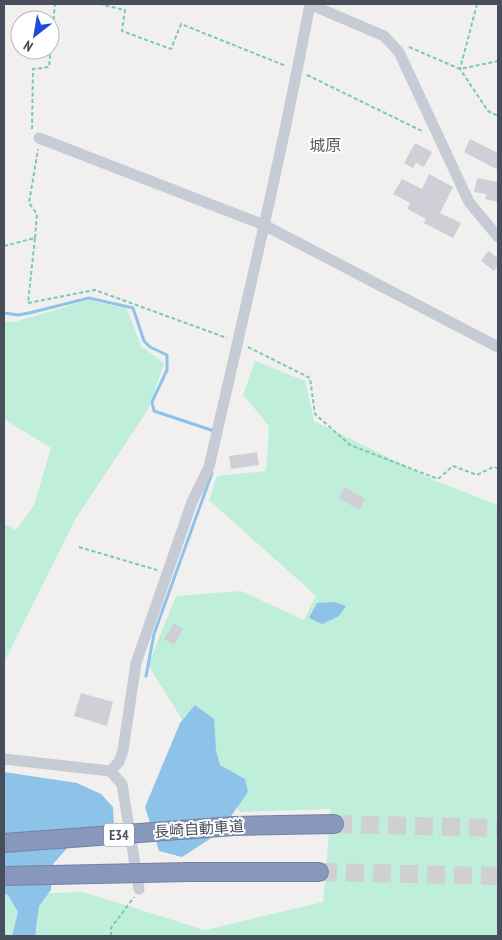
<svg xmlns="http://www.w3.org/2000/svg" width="502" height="940" font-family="'PT Sans Narrow','Noto Sans JP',sans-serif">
<rect width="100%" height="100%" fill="#f2f0ef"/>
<!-- green -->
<path fill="#bfeedb" d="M89,300L127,309L141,346L164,363L149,408L76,518L4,663V524L16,530L34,505L51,448L4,419V321L14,322Z
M255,361L305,381L314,421L436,481L498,505V936H4V895L83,892L205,930L323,902L331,809L240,812L148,665L176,596L241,591L304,620L316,596L209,500L217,476L266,471L269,426L243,395Z"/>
<!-- water -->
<path fill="#8ec3e9" d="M335,602L346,606L339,616L322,624L309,618L317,603Z
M195,705L214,719L216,750L220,765L245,779L248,792L219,833L182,857L159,851L145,807L180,723Z
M4,772L77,783L101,794L113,807L114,827L70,845L53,864L51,890L39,906L35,936H12L18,912L8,895L4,894Z"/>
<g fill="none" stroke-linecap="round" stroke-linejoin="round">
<!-- stream -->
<path stroke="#8ec3e9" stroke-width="3" d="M4,313L18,315L29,313L89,298L133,308L144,341L150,347L167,355V370L152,402L154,411L214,431
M146,676L154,634L212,473"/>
</g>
<!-- building -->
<path fill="#cfd0d7" d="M470,139L498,153V170L464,152Z
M415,143L432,152L424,167L416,163L413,168L404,163Z
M429,174L453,187L440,213L461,223L453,238L424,223L426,219L407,209L410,203L393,194L402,179L422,189Z
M477,178L498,182V202L485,199L486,194L474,192Z
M488,251L498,258V265L494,271L481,261Z
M257,452L259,465L231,469L229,456Z
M345,487L365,499L359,510L339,498Z
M174,623L183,629L174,645L164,639Z
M81,693L113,702L107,726L74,716Z"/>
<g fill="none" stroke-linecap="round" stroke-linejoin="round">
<!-- highway-tunnel -->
<path stroke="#d0d0d2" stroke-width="18" stroke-dasharray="18 9" stroke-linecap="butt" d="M334,824L498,828
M319,872L498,876"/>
<defs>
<path id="highway" d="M234,826L334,824
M189,872H319"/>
</defs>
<!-- highway casing -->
<use href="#highway" stroke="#7482a8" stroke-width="20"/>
<!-- path -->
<path stroke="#78cab3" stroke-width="2" stroke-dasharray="4 2.5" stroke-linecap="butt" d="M99,4L125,10L122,31L171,49L181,24L286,66
M477,4L460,69L488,111L498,116
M409,47L460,69L498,61
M307,75L424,132
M32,129L33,69L49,67L55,4
M35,238L37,214L29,203L38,149
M4,246L35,238L28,303L95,290L227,338
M248,347L310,378L315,414L350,445L438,479L453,466L477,475L493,467L498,468
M79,547L157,570
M111,936V928L134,897"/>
<!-- minor -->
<path stroke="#c6cbd6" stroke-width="11" d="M309,4L384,36L399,52L469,202L498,237
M39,138L264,225L498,347
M4,759L110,771L122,784L139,889
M110,771L119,762L123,750L136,663L192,502L209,467C244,313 281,159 310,4"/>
<!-- highway -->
<use href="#highway" stroke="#8897bc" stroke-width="18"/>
<defs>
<path id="highway-bridge" d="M4,843L234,826
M4,876L189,872"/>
</defs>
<!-- highway-bridge casing -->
<use href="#highway-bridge" stroke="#7482a8" stroke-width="20" stroke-linecap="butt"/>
<!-- highway-bridge -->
<use href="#highway-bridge" stroke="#8897bc" stroke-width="18"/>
</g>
<g text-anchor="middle" stroke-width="4" stroke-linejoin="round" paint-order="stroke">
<!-- shield labels -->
<rect fill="#fff" stroke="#7f838d" stroke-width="1" x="104" y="823.5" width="30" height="23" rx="4"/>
<g font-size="14" font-weight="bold" fill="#484e5c">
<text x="119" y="840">E34</text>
</g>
<!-- street labels -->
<g font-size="15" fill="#484e5c" stroke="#fff">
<text transform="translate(199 829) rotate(-4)" y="5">長崎自動車道</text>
</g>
<!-- neighbourhood labels -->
<g font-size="16" fill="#5c5e64" stroke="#fff">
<text x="325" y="151">城原</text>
</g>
</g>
<!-- border -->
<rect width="502" height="940" fill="none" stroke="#484e5c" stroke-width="10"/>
<!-- north arrow -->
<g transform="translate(35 35) rotate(211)"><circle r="24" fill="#ffffff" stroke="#b6b8be"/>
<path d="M0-4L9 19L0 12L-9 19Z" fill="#1f4adb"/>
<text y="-8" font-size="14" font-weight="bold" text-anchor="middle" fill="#484e5c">N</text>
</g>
</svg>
